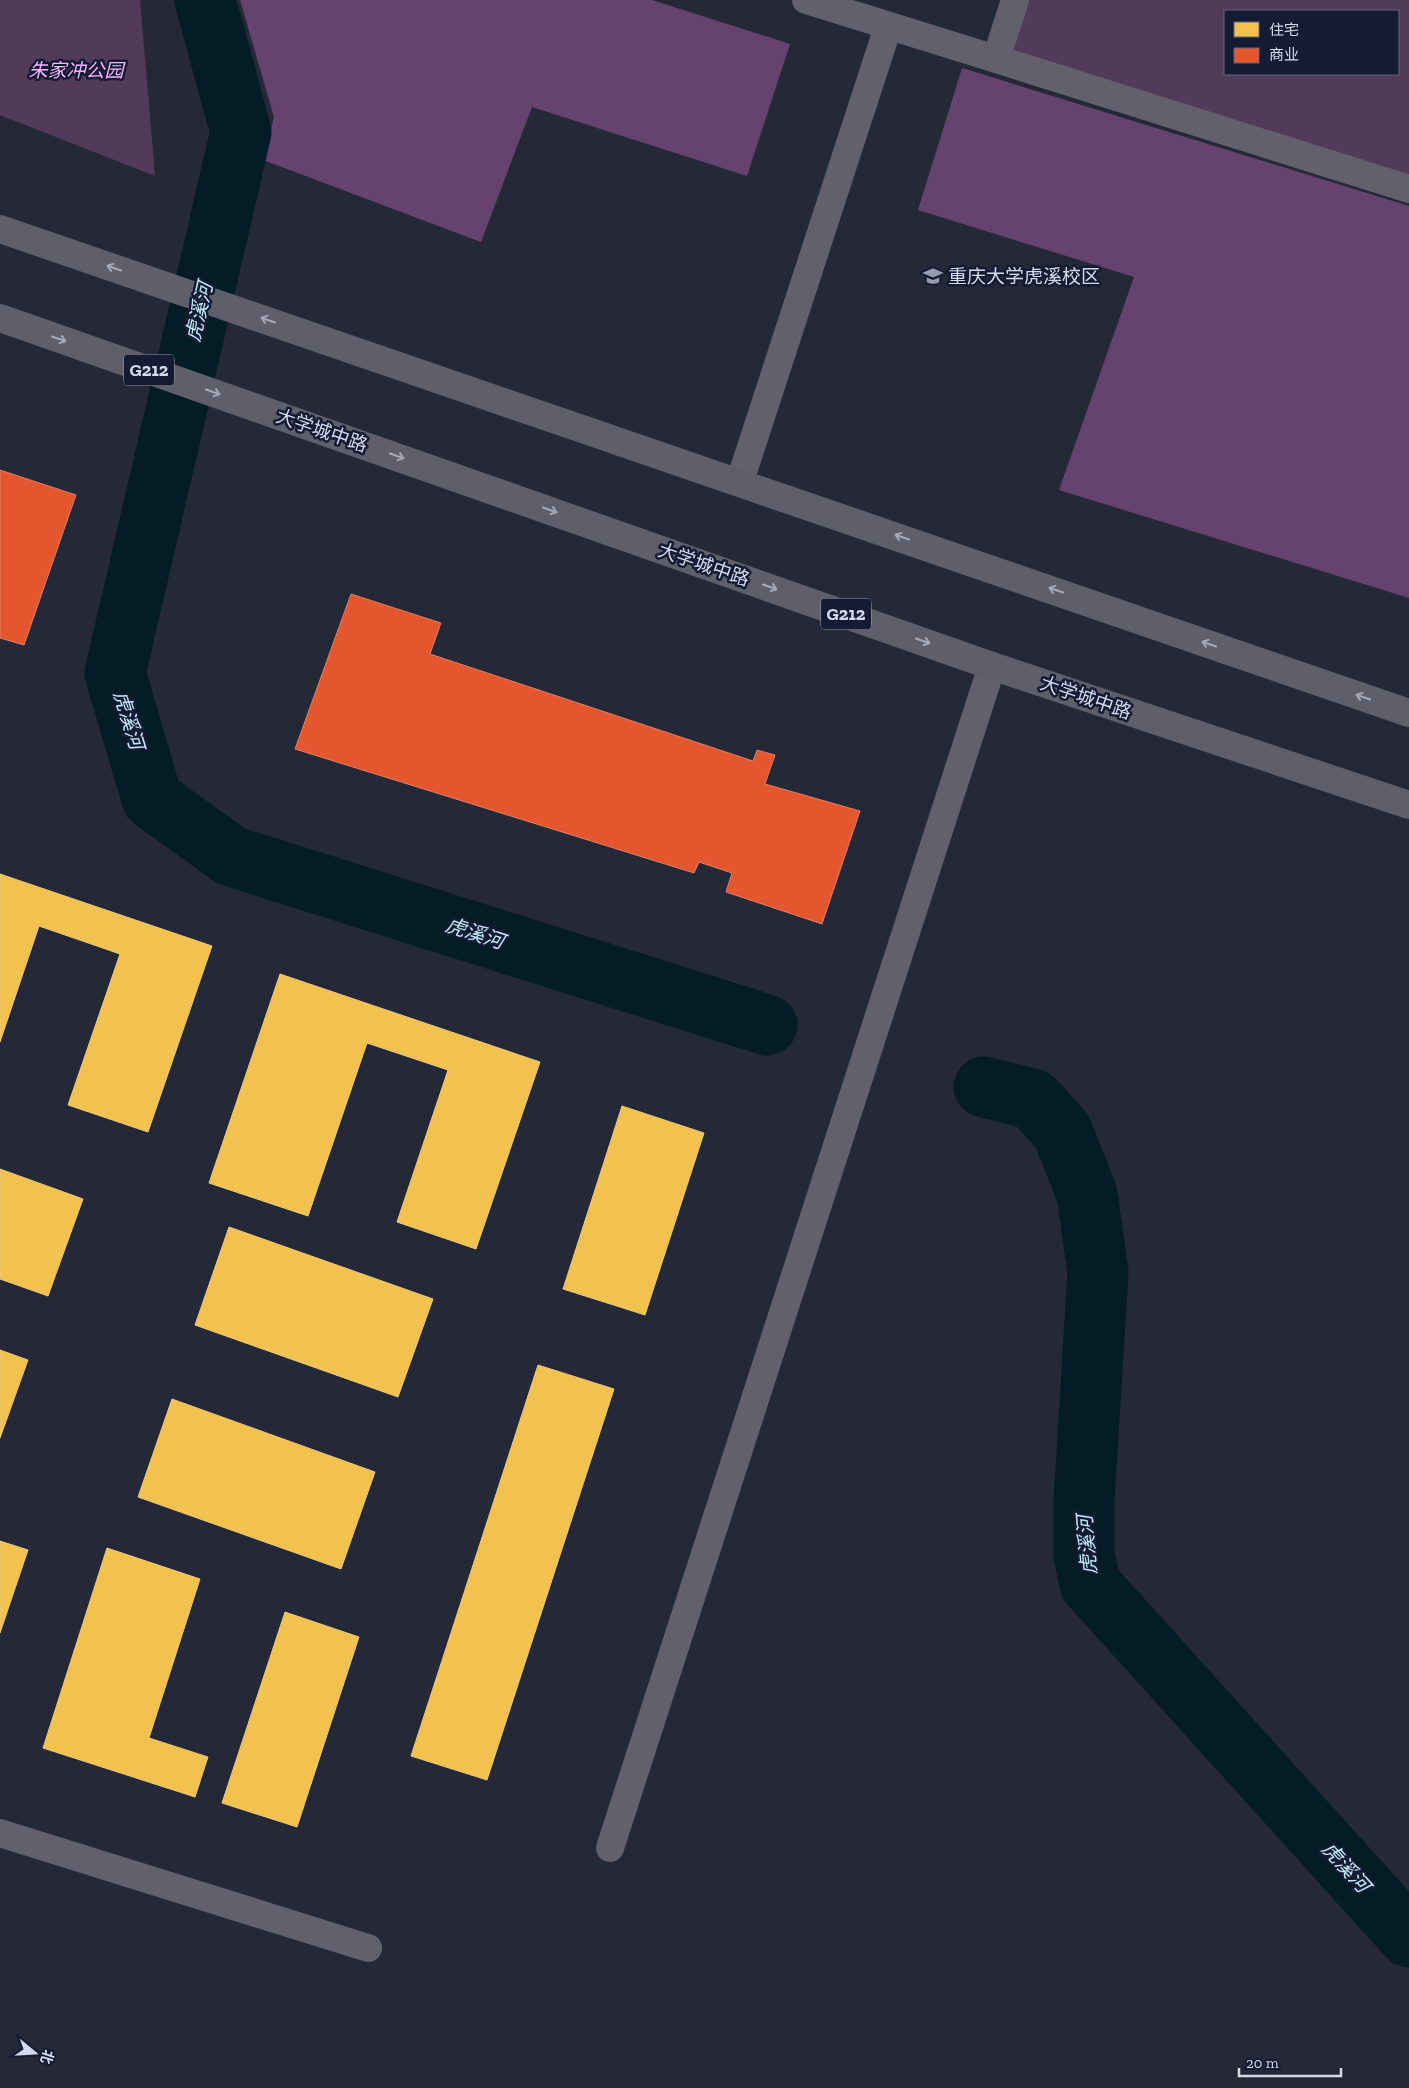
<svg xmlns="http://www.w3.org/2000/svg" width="1409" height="2088" font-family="'Zilla Slab','Noto Sans SC',serif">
<rect width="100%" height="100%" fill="#252937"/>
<!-- green -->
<path fill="#523b58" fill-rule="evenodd" d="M0,0H140L155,176L0,115Z
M1015,0H1409V189L996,59ZM1225,11H1398V74H1225Z"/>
<!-- forest -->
<path fill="#66436e" d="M240,0H652L790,44L747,176L532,107L481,242L263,160L274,117Z
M962,68L1409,206V598L1059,490L1134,277L918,210Z"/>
<!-- homes -->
<path fill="#f2c14e" stroke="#e9c87d" d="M0,874L212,946L148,1132L68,1105L120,954L39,926L0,1042Z
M280,974L540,1062L476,1249L397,1222L448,1070L367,1043L308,1216L209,1183Z
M622,1106L704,1133L645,1315L563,1289Z
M0,1169L83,1199L48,1296L0,1279Z
M229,1227L433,1299L398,1397L195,1325Z
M0,1350L28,1360L0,1438Z
M538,1365L614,1389L487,1780L411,1756Z
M172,1399L375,1472L341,1569L138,1497Z
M0,1541L28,1550L0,1633Z
M107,1548L200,1579L149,1738L208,1757L195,1797L43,1748Z
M285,1612L359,1637L297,1827L222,1803Z"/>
<!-- shops -->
<path fill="#e4572e" stroke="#e07e67" d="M0,470L76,495L24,645L0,638Z
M351,594L441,623L430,654L753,761L757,750L775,755L765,784L860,811L822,924L726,892L732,873L699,862L694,873L295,749Z"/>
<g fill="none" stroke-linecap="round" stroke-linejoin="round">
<!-- river -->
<path stroke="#041c25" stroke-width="61" d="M205,0L241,132L115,673L152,799L231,856L767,1025
M984,1087L1033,1099L1062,1131L1087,1194L1098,1272L1084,1501V1555L1090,1584L1409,1937"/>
<!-- minor -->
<path stroke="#61606c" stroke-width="28" d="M806,0L996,59L1015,0
M996,59L1409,189
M740,481L888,27
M0,1833L368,1948
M610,1848L992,666"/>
<!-- highway -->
<path stroke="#5e5f6a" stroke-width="28" d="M0,229L1409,713
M0,318L992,666L1409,805"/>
</g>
<!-- one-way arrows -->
<defs><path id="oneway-shaft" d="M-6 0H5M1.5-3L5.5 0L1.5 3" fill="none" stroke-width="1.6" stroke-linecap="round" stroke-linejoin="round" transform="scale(1.25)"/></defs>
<g stroke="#a5a9b7">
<use href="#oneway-shaft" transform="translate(114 268) rotate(-161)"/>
<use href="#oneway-shaft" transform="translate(268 320) rotate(-161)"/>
<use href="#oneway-shaft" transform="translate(59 339) rotate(19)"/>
<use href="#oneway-shaft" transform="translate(213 392) rotate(19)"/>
<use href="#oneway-shaft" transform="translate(397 456) rotate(19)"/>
<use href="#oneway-shaft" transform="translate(550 510) rotate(19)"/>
<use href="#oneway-shaft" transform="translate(902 537) rotate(-161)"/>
<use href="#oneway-shaft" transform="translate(770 587) rotate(19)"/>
<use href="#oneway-shaft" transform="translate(1056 590) rotate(-161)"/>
<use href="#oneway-shaft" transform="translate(923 641) rotate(19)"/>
<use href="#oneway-shaft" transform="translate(1209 644) rotate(-161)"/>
<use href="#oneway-shaft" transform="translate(1363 697) rotate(-161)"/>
</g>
<!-- icons -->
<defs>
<symbol id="university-bare" viewBox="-9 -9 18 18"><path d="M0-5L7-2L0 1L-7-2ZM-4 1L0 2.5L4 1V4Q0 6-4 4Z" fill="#979cac" stroke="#151b33" stroke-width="2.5" paint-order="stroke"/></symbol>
</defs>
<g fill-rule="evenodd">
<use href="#university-bare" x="919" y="262" width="28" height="28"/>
</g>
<g text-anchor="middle" stroke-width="5" stroke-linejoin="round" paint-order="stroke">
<!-- shield labels -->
<g fill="#151b33" stroke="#9ba1b4" stroke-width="1">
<rect x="124" y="354.5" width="50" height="31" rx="4"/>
<rect x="821" y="598.5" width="50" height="31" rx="4"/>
</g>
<g font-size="18" font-weight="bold" fill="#d5daeb">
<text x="149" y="376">G212</text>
<text x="846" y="620">G212</text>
</g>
<!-- park labels -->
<g font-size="19" font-style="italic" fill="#f4b4fd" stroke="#151b33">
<text x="76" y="77">朱家冲公园</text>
</g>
<!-- poi labels -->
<g font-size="19" fill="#d5daeb" stroke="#151b33" text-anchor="start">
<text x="948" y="283">重庆大学虎溪校区</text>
</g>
<!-- street labels -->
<g font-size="19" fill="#d5daeb" stroke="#151b33">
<text transform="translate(322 430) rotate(19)" y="7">大学城中路</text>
<text transform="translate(704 564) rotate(19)" y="7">大学城中路</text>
<text transform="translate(1086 697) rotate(19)" y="7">大学城中路</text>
</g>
<!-- water labels -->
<g font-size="20" font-style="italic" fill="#c2ebfb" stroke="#151b33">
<text transform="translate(199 312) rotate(-77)" y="7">虎溪河</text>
<text transform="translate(129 720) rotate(73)" y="7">虎溪河</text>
<text transform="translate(475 933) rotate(18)" y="7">虎溪河</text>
<text transform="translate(1087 1545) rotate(-95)" y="7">虎溪河</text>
<text transform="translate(1346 1867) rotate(48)" y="7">虎溪河</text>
</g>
</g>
<!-- legend -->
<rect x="1224" y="10" width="175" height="65" fill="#151b33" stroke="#62677d"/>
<rect x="1234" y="22" width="25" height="15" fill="#f2c14e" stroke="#62677d"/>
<text x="1269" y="35" font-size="15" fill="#d5daeb">住宅</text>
<rect x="1234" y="48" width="25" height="15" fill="#e4572e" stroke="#62677d"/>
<text x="1269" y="60" font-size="15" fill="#d5daeb">商业</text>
<!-- north arrow -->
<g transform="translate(35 2053) rotate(108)" stroke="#151b33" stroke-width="4" paint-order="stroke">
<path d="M0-4L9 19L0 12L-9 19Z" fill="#d5daeb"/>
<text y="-8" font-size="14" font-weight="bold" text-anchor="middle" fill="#d5daeb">北</text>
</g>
<!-- scale -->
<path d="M1239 2068v8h102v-8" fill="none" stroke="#d5daeb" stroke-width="2.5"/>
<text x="1246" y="2068" font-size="15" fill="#d5daeb" stroke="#151b33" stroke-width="4" paint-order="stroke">20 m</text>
</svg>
